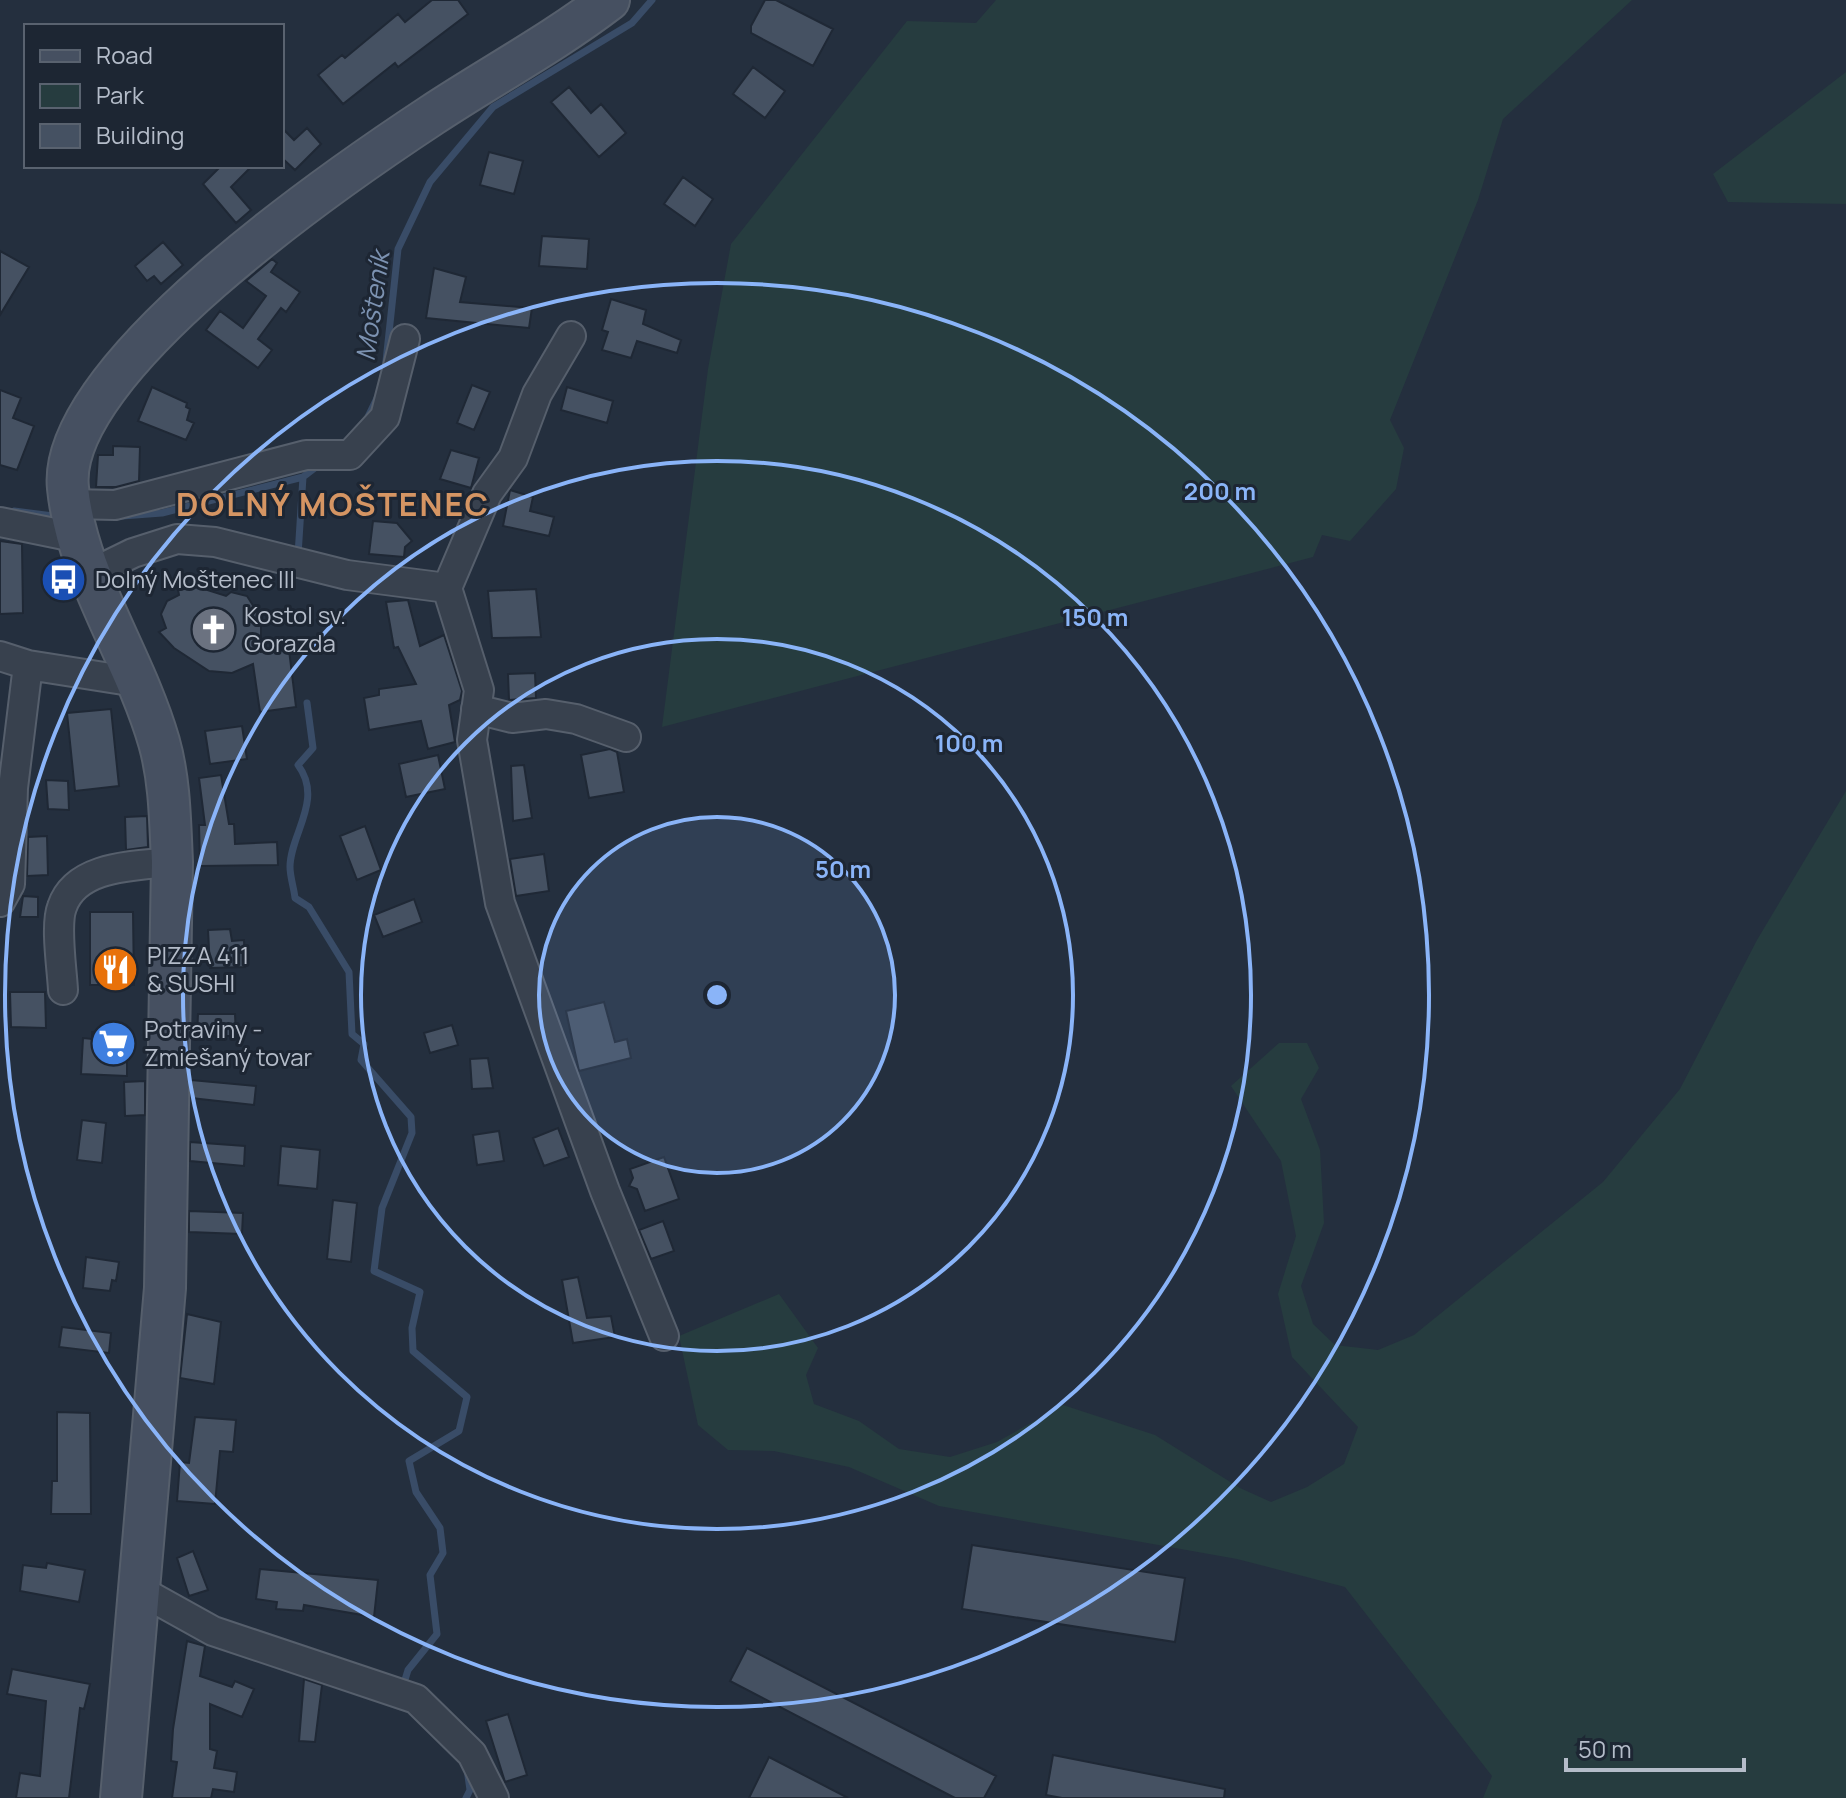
<svg xmlns="http://www.w3.org/2000/svg" width="1846" height="1798" font-family="Manrope,sans-serif">
<rect width="100%" height="100%" fill="#242f3e"/>
<!-- green -->
<path fill="#263c3f" d="M996,0H1632L1503,119L1478,200L1390,420L1404,448L1396,489L1350,541L1322,535L1313,557L662,727L708,369L731,244L907,21L976,23Z
M1846,72V204L1728,202L1713,174Z
M1846,791V1798H1483L1492,1776L1345,1587L1237,1559L939,1506L849,1467L774,1451L728,1450L698,1425L679,1336L779,1294L818,1348L806,1375L814,1404L859,1421L899,1449L950,1457L997,1442L1063,1405L1155,1435L1240,1488L1271,1502L1307,1487L1344,1464L1358,1427L1292,1357L1278,1294L1296,1236L1281,1161L1231,1086L1279,1043H1307L1319,1068L1301,1099L1320,1150L1324,1223L1301,1286L1313,1324L1335,1345L1378,1350L1414,1335L1603,1182L1680,1089L1757,940Z"/>
<g fill="none" stroke-linecap="round" stroke-linejoin="round">
<!-- stream -->
<path stroke="#394c67" stroke-width="7" d="M386,361L398,249L430,182L493,107L632,23L652,0
M366,421L378,396
M14,511L61,517
M122,516L162,513L303,477
M298,555L303,477L320,464
M307,703L313,748L298,765C324,800 290,834 290,867C290,877 294,888 295,898L309,907L349,972L352,1034L364,1044L361,1060L411,1117L412,1133L382,1208L374,1271L420,1292L412,1328L413,1351L467,1397L459,1431L409,1461L416,1492L440,1528L443,1553L430,1575L437,1634L408,1670L404,1683L406,1686
M466,1798L470,1790L467,1769"/>
</g>
<!-- building -->
<path fill="#455162" stroke="#1f2835" stroke-width="2" d="M432,0H458L468,14L398,67L395,63L343,104L318,75L342,55L345,58L398,14L405,22Z
M765,0H776L833,29L813,66L751,33V26Z
M753,67L785,91L765,118L733,94Z
M569,87L591,113L601,104L626,133L599,157L551,102Z
M282,128L294,140L307,128L321,144L295,170L282,158Z
M489,152L523,161L514,194L480,185Z
M221,166H252L231,187L251,210L236,223L203,184Z
M683,177L713,199L695,226L664,204Z
M542,236L589,239L587,269L539,266Z
M163,242L183,265L161,284L154,276L147,281L135,266Z
M0,251L29,267L0,315Z
M272,259L277,263L271,272L300,292L286,312L281,308L258,339L272,350L258,368L206,330L220,311L243,328L266,296L246,281Z
M434,268L466,277L460,302L532,308L529,328L426,318Z
M611,299L646,310L643,324L681,340L677,353L637,341L631,358L602,350L608,332L602,330Z
M472,385L490,392L474,430L457,423Z
M152,387L187,403L186,407L190,409L187,420L194,423L186,440L138,421Z
M567,387L613,401L607,423L561,410Z
M0,390L21,398L13,418L34,426L17,470L0,465Z
M113,446L140,447L139,481L116,487H96L98,455H113Z
M451,450L479,458L471,488L440,479Z
M510,490L533,497L530,511L554,517L549,536L503,526Z
M373,521L397,523L412,541L405,547L404,557L369,554Z
M0,541L22,544L23,613L0,614Z
M198,587L226,596L231,592L247,596L261,618V652L289,650L296,707L260,712L253,664L232,673L209,671L174,648L159,632L166,628L161,614L167,601L179,595L178,590Z
M536,589L541,637L492,638L488,591Z
M408,600L420,646L444,635L462,691L460,700L449,705L455,742L428,749L421,721L369,730L364,698L379,695V689L416,684L398,647L394,648L386,602Z
M535,673L536,698L509,700L508,674Z
M111,709L119,786L75,791L67,713Z
M242,726L247,759L210,764L205,731Z
M610,749L617,752L624,792L589,798L581,755Z
M438,755L445,789L406,797L399,764Z
M524,765L532,818L513,821L511,766Z
M221,775L229,824H234L235,844L277,842L278,865L200,866L199,825H205L199,778Z
M46,780L68,781L69,810L48,809Z
M147,816L148,847L126,850L125,817Z
M365,826L381,870L357,880L340,836Z
M47,836L48,875L27,876L28,837Z
M544,854L549,891L516,896L510,859Z
M23,896L38,897V917H20Z
M414,899L422,922L383,937L374,915Z
M90,912H133L134,985H90Z
M230,929L232,941L244,940L245,967L210,968L208,930Z
M10,992H45L46,1028L11,1027Z
M604,1002L615,1042L627,1039L631,1058L579,1071L566,1011Z
M198,1014H235L236,1036H197Z
M452,1025L458,1045L430,1053L424,1033Z
M92,1032L121,1033V1057H127V1076L81,1074L83,1038L92,1039Z
M488,1058L493,1088L472,1089L470,1059Z
M191,1080L256,1086L254,1105L191,1098Z
M145,1081V1115L125,1116L124,1082Z
M82,1120L106,1123L102,1163L77,1160Z
M558,1128L569,1157L544,1166L533,1138Z
M499,1131L504,1161L477,1165L473,1135Z
M190,1142L245,1146L244,1166L190,1161Z
M281,1146L320,1150L317,1189L278,1185Z
M664,1157L679,1199L645,1211L637,1189L629,1186L633,1178L630,1169Z
M333,1200L357,1203L351,1262L327,1259Z
M189,1211L243,1213L242,1234L189,1232Z
M663,1221L674,1251L651,1259L639,1230Z
M86,1257L119,1262L116,1281L112,1280L110,1291L83,1288Z
M578,1277L587,1318L611,1316L615,1337L573,1343L562,1280Z
M187,1314L221,1322L214,1384L180,1378Z
M62,1327L111,1333L109,1353L59,1347Z
M57,1412L90,1413L91,1514H51L52,1481H57Z
M195,1417L236,1420L233,1452L220,1451L215,1504L177,1501L180,1462L189,1463Z
M972,1545L1185,1578L1175,1642L962,1609Z
M193,1551L208,1590L189,1596L177,1558Z
M47,1563L85,1570L79,1602L20,1591L23,1565L46,1568Z
M260,1569L378,1580L374,1617L304,1605L303,1611L276,1609L277,1602L256,1599Z
M187,1641L205,1646L200,1676L232,1687L235,1681L254,1689L242,1717L210,1704V1749L217,1751L214,1768L237,1772L234,1792L213,1789L211,1798H172L177,1762L171,1761L173,1729Z
M747,1648L996,1776L984,1798H955L730,1681Z
M12,1669L90,1684L84,1709L80,1708L69,1798H16L20,1773L40,1776L46,1701L7,1694Z
M304,1679L322,1685L315,1742L299,1741Z
M508,1714L527,1775L505,1782L486,1721Z
M1053,1755L1225,1789L1224,1798H1062L1046,1795Z
M769,1757L848,1798H749Z"/>
<g fill="none" stroke-linecap="round" stroke-linejoin="round">
<defs>
<path id="street" d="M571,336L537,394L513,458L487,494L447,588L479,690L472,740L500,903L605,1191L664,1336
M70,504L115,505L306,455H350L385,417L405,339
M0,522L74,537
M90,574L133,553L177,539L215,542L347,575L447,588
M0,656L28,665
M476,709L512,718L546,714L576,719L626,737
M0,902L10,884L13,788L28,665L136,682
M63,990C62,969 55,925 62,907C76,865 135,866 172,862
M141,1591L213,1631L416,1699L472,1754L494,1798"/>
<path id="secondary" d="M121,1798L165,1288L172,862C170,821 170,781 159,742C134,655 77,578 68,488C55,370 341,175 432,115C491,76 553,43 609,0"/>
</defs>
<!-- street casing -->
<use href="#street" stroke="#565f6c" stroke-width="32"/>
<!-- secondary casing -->
<use href="#secondary" stroke="#565f6c" stroke-width="44"/>
<!-- street -->
<use href="#street" stroke="#38414e" stroke-width="28"/>
<!-- secondary -->
<use href="#secondary" stroke="#465061" stroke-width="40"/>
</g>
<!-- distance rings -->
<circle cx="717" cy="995" r="178" fill="#8ab4f8" fill-opacity=".12"/>
<g fill="none" stroke="#8ab4f8" stroke-width="4">
<circle cx="717" cy="995" r="178"/>
<circle cx="717" cy="995" r="356"/>
<circle cx="717" cy="995" r="534"/>
<circle cx="717" cy="995" r="712"/>
</g>
<!-- icons -->
<defs>
<symbol id="bus-disc" viewBox="-11 -11 22 22"><circle r="9.5" fill="#1a4fb4" stroke="#1d2633"/><path d="M-5-6H5V4H4V6H2V4H-2V6H-4V4H-5ZM-3.5-4V0h7V-4ZM-3.5 1.2v1.5H-2V1.2ZM2 1.2v1.5H3.5V1.2Z" fill="#fff"/></symbol>
<symbol id="church-disc" viewBox="-11 -11 22 22"><circle r="9.5" fill="#6b7280" stroke="#1d2633"/><path d="M-1.2-6h2.4v3.5h3.3v2.4h-3.3V6h-2.4V-.1h-3.3v-2.4h3.3Z" fill="#fff"/></symbol>
<symbol id="restaurant-disc" viewBox="-11 -11 22 22"><circle r="9.5" fill="#e8710a" stroke="#1d2633"/><path d="M-5-6h1v4h1v-4h1v4h1v-4h1v5L-1.5 .5V6h-2V.5L-5-1ZM5-6V6H3V1.5H1.5Q1.5-4 5-6Z" fill="#fff"/></symbol>
<symbol id="supermarket-disc" viewBox="-11 -11 22 22"><circle r="9.5" fill="#3f7fe0" stroke="#1d2633"/><path d="M-6-5.5h2.5l.6 2H6L4.5 2H-2.5L-4.4-4H-6ZM-1.5 3.2a1.3 1.3 0 1 0 .1 0ZM3 3.2a1.3 1.3 0 1 0 .1 0Z" fill="#fff"/></symbol>
</defs>
<g fill-rule="evenodd">
<use href="#bus-disc" x="38" y="554" width="51" height="51"/>
<use href="#church-disc" x="188" y="604" width="51" height="51"/>
<use href="#restaurant-disc" x="90" y="944" width="51" height="51"/>
<use href="#supermarket-disc" x="88" y="1018" width="51" height="51"/>
</g>
<g text-anchor="middle" stroke-width="6" stroke-linejoin="round" paint-order="stroke">
<!-- poi labels -->
<g font-size="24" fill="#b4bcc9" stroke="#1d2633" text-anchor="start">
<text x="95" y="588">Dolný Moštenec III</text>
<text x="244" y="624">Kostol sv.<tspan x="244" dy="28">Gorazda</tspan></text>
<text x="147" y="964">PIZZA 411<tspan x="147" dy="28">&amp; SUSHI</tspan></text>
<text x="144" y="1038">Potraviny -<tspan x="144" dy="28">Zmiešaný tovar</tspan></text>
</g>
<!-- water labels -->
<g font-size="26" font-style="italic" fill="#7c92b1" stroke="#1d2633">
<text transform="translate(373 306) rotate(-82)" y="9">Mošteník</text>
</g>
<!-- district labels -->
<g font-size="32" font-weight="bold" letter-spacing="2" fill="#d59563" stroke="#1d2633">
<text x="333" y="516">DOLNÝ MOŠTENEC</text>
</g>
</g>
<circle cx="717" cy="995" r="12" fill="#8ab4f8" stroke="#1d2633" stroke-width="4"/>
<g font-size="24" text-anchor="middle" font-weight="bold" fill="#8ab4f8" stroke="#1d2633" stroke-width="6" stroke-linejoin="round" paint-order="stroke">
<text x="1220" y="500">200 m</text>
<text x="1095" y="626">150 m</text>
<text x="969" y="752">100 m</text>
<text x="843" y="878">50 m</text>
</g>
<!-- legend -->
<rect x="24" y="24" width="260" height="144" fill="#1d2633" stroke="#59626f" stroke-width="2"/>
<rect x="40" y="50" width="40" height="12" fill="#465061" stroke="#59626f" stroke-width="2"/>
<text x="96" y="64" font-size="24" fill="#b4bcc9">Road</text>
<rect x="40" y="84" width="40" height="24" fill="#263c3f" stroke="#59626f" stroke-width="2"/>
<text x="96" y="104" font-size="24" fill="#b4bcc9">Park</text>
<rect x="40" y="124" width="40" height="24" fill="#455162" stroke="#59626f" stroke-width="2"/>
<text x="96" y="144" font-size="24" fill="#b4bcc9">Building</text>
<!-- scale -->
<path d="M1566 1758v12h178v-12" fill="none" stroke="#b4bcc9" stroke-width="4"/>
<text x="1578" y="1758" font-size="24" fill="#b4bcc9" stroke="#1d2633" stroke-width="6" paint-order="stroke">50 m</text>
</svg>
